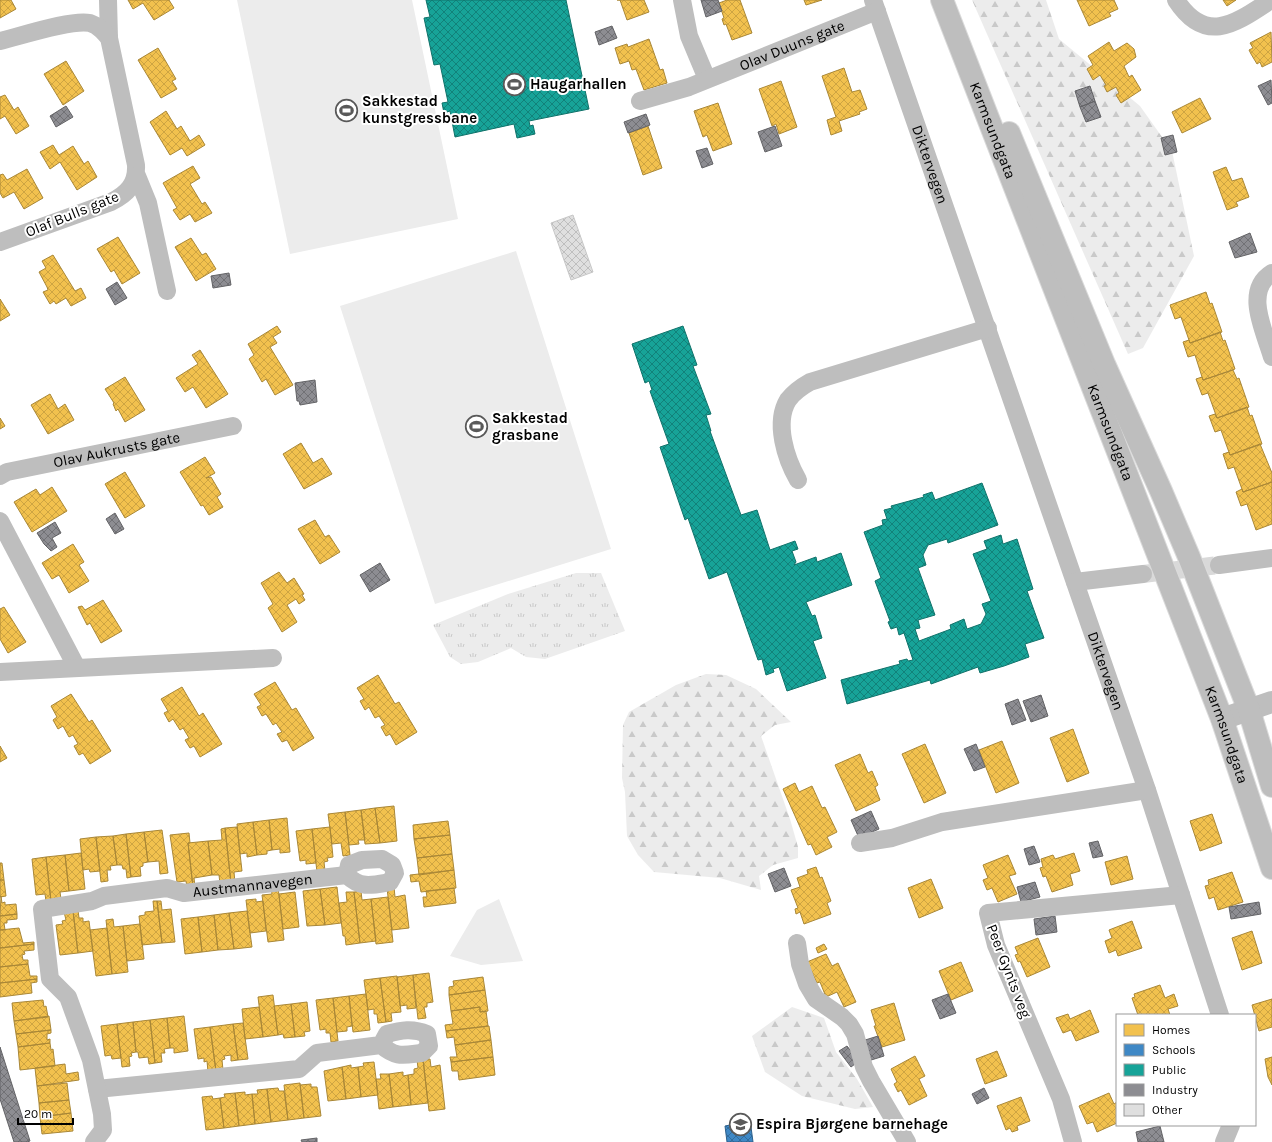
<svg xmlns="http://www.w3.org/2000/svg" width="1272" height="1142" font-family="Karla,sans-serif">
<defs>
<pattern id="grass-tufts" width="24" height="20" patternUnits="userSpaceOnUse"><rect width="24" height="20" fill="#ececec"/><path d="M3 7l-1-3M5 7V3M7 7l1-3M15 17l-1-3M17 17v-4M19 17l1-3" fill="none" stroke="#c9c9c9"/></pattern>
<pattern id="forest-firs" width="22" height="20" patternUnits="userSpaceOnUse"><rect width="22" height="20" fill="#ececec"/><path d="M5 1l3.5 6h-7zM16 11l3.5 6h-7z" fill="#c9c9c9"/></pattern>
<pattern id="homes-cross-hatch" width="8" height="8" patternUnits="userSpaceOnUse"><rect width="8" height="8" fill="#f2c14e"/><path d="M0 0l8 8M0 8l8-8" fill="none" stroke="#cea442"/></pattern>
<pattern id="schools-cross-hatch" width="8" height="8" patternUnits="userSpaceOnUse"><rect width="8" height="8" fill="#3f88c5"/><path d="M0 0l8 8M0 8l8-8" fill="none" stroke="#326d9e"/></pattern>
<pattern id="public-cross-hatch" width="8" height="8" patternUnits="userSpaceOnUse"><rect width="8" height="8" fill="#17a398"/><path d="M0 0l8 8M0 8l8-8" fill="none" stroke="#12827a"/></pattern>
<pattern id="industry-cross-hatch" width="8" height="8" patternUnits="userSpaceOnUse"><rect width="8" height="8" fill="#8d8d92"/><path d="M0 0l8 8M0 8l8-8" fill="none" stroke="#717175"/></pattern>
<pattern id="building-cross-hatch" width="8" height="8" patternUnits="userSpaceOnUse"><rect width="8" height="8" fill="#dfdfdf"/><path d="M0 0l8 8M0 8l8-8" fill="none" stroke="#bebebe"/></pattern>
</defs>
<rect width="100%" height="100%" fill="#fff"/>
<!-- grass -->
<path fill="url(#grass-tufts)" d="M576,573H601L625,631L545,659L526,657L511,648L478,662L461,664L450,657L433,625L508,594Z"/>
<!-- forest -->
<path fill="url(#forest-firs)" d="M972,0H1046L1059,39L1140,106L1172,151L1194,256L1143,348L1128,354Z
M706,674L726,675L756,689L791,722L775,725L761,736L790,819L798,847V858L773,865L759,876L761,890L720,878L654,872L638,855L627,836L625,792L622,778L623,725L629,712L676,685Z
M792,1007L824,1018L836,1052L857,1079L873,1107L855,1109L802,1096L765,1072L752,1036Z"/>
<!-- green -->
<path fill="#ececec" d="M237,0H412L458,219L290,254Z
M516,251L611,549L435,604L340,306Z
M499,899L523,961L481,965L450,956L477,910Z"/>
<!-- homes -->
<path fill="url(#homes-cross-hatch)" stroke="#a98737" d="M0,0H11L16,9L0,18Z
M128,0H169L174,8L154,20L143,3L133,9Z
M617,0H644L649,12L627,20L620,0Z
M727,0H740L752,33L732,40L726,24L724,25L722,19L724,18L719,3Z
M804,0H822L806,5Z
M1077,0H1114L1118,9L1109,13L1111,16L1089,26Z
M1223,0H1236L1227,6Z
M1271,32L1272,62L1262,67L1260,62L1257,64L1251,54L1249,50L1253,48L1250,43Z
M649,39L660,70L663,69L667,83L644,90L636,69L632,70L629,61L620,64L615,48L627,44L628,47Z
M1109,42L1114,51L1127,43L1134,49L1136,57L1124,66L1129,77L1132,75L1141,90L1121,103L1116,95L1119,93L1116,87L1107,92L1104,86L1106,85L1100,75L1093,80L1087,69L1093,65L1088,56Z
M158,48L176,79L172,81L177,89L161,98L138,60Z
M66,61L84,91L63,105L44,74Z
M844,68L852,92L860,90L867,109L859,112L860,114L839,121L842,131L831,135L827,120L836,117L822,76Z
M781,81L797,127L779,134L776,124L772,126L759,89Z
M5,95L14,110L18,107L29,126L16,134L5,116L0,119V97Z
M1200,98L1211,119L1182,133L1172,112Z
M718,103L732,144L713,151L707,135L703,137L694,111Z
M166,111L177,129L181,126L190,141L199,135L205,145L187,156L182,148L170,155L150,122Z
M648,126L662,168L643,175L629,133Z
M53,145L59,155L73,146L84,164L88,161L97,177L77,190L60,162L50,169L40,152Z
M193,166L200,178L190,184L202,204L205,202L212,213L195,222L190,214L180,220L173,210L177,208L163,183Z
M1226,167L1232,181L1242,178L1249,197L1236,202L1238,206L1227,210L1213,172Z
M27,169L43,198L24,209L14,192L3,198L0,193V175L3,174L7,180Z
M118,237L140,273L122,284L114,270L111,272L97,249Z
M191,238L202,255L206,253L216,269L196,281L175,247Z
M53,255L75,291L81,288L86,298L71,306L66,298L56,304L54,301L50,304L43,292L48,290L47,287L39,272L46,268L42,261Z
M1206,292L1210,304L1212,303L1222,332L1190,343L1181,317L1175,319L1170,305Z
M0,299L10,315L0,321Z
M277,326L281,332L273,337L277,343L270,347L293,385L275,395L266,379L262,382L249,359L254,355L248,344Z
M1220,332L1223,341L1225,340L1235,369L1203,380L1195,355L1188,357L1183,342L1189,340L1190,343Z
M200,350L228,394L206,408L193,387L185,392L176,378L198,364L192,355Z
M1233,370L1237,379L1239,378L1249,407L1217,418L1208,393L1202,395L1196,379L1202,377L1203,380Z
M125,377L145,410L125,422L118,409L116,411L113,404L114,403L105,389Z
M50,394L58,409L65,404L74,420L48,434L31,405Z
M1247,407L1250,416L1252,415L1262,444L1230,455L1221,430L1215,432L1209,416L1215,414L1217,418Z
M0,418L5,426L0,429Z
M301,443L313,463L322,458L332,474L304,489L283,454Z
M1260,444L1272,473V482L1243,492L1234,467L1228,469L1223,454L1229,452L1230,455Z
M205,457L215,473L206,478L211,477L221,494L217,497L223,507L209,515L203,505L201,506L180,472Z
M125,472L145,506L125,518L105,484Z
M1272,482V524L1256,530L1247,504L1241,506L1236,492L1242,489L1243,492Z
M52,487L67,511L32,532L14,502L36,489L40,495Z
M315,520L325,537L329,535L340,552L320,564L298,529Z
M73,544L84,562L79,565L89,581L69,593L59,575L52,579L42,563Z
M279,572L287,583L294,578L304,594L302,595L305,600L299,604L296,599L287,605L297,622L282,632L268,608L273,604L261,583Z
M103,600L122,631L101,643L90,623L87,625L78,607L82,606L85,610Z
M4,607L26,642L8,653L0,639V609Z
M378,675L395,704L399,702L417,732L396,745L390,734L386,736L381,727L385,725L379,716L375,718L369,707L365,710L360,701L364,699L357,688Z
M275,682L292,710L296,708L314,738L293,751L287,740L282,742L277,734L282,732L276,723L273,725L266,714L262,716L257,707L261,705L254,694Z
M182,687L199,716L203,713L222,744L200,757L194,746L190,748L185,740L189,738L183,728L180,730L173,719L169,722L164,713L168,711L161,699Z
M71,694L89,722L92,720L111,751L90,764L83,753L79,755L74,746L78,744L73,735L69,737L63,726L58,729L53,720L57,717L51,706Z
M1073,729L1089,773L1067,782L1050,738Z
M1002,741L1019,783L996,793L979,750Z
M925,744L946,793L924,803L902,754Z
M0,746L7,758L0,762Z
M860,754L868,773L872,771L878,785L875,787L880,800L856,811L835,765Z
M795,783L799,792L812,786L822,808L825,807L837,832L827,837L832,847L816,855L811,844L808,845L783,789Z
M394,806L397,841L380,843L375,808Z
M375,808L380,843L365,844L361,810Z
M361,810L365,840H358L359,844L349,845L345,812Z
M345,812L350,855L343,856L341,843L332,844L328,814Z
M1212,814L1222,843L1200,851L1190,821Z
M287,818L290,852L280,853V849L272,850L269,820Z
M269,820L272,850L267,851V854L257,855L253,822Z
M448,821L450,835L414,839L413,825Z
M253,822L257,855L247,857V853L240,854L237,824Z
M237,827L242,871L234,872L235,883H231L225,828Z
M330,827L333,857L327,858L328,861L324,862L325,871L317,872L312,829Z
M225,828L231,883L220,884L219,875H212L208,841L222,840L221,829Z
M312,829L316,863L306,864V860L300,861L296,831Z
M162,830L168,873L160,874L159,861L148,862L144,832Z
M144,832L148,862L143,863V866L140,867L141,876L131,877L126,834Z
M189,833L190,843H188L193,887L187,888L186,881L177,882L170,835Z
M126,834L131,877L127,878L126,869H123L122,865H117L113,836Z
M450,835L452,854L417,858L414,839Z
M113,836L117,865L110,866L111,870H107L108,881L101,882L96,837Z
M96,837L100,871L90,872L89,869L83,870L80,839Z
M208,841L212,875L194,878L195,887H193L188,843Z
M81,853L85,889L69,891L65,855Z
M1074,853L1080,871L1070,874L1073,885L1052,892L1046,876L1043,877L1040,868L1043,867L1041,859L1053,855L1055,859Z
M452,854L454,870L419,875L417,858Z
M65,855L69,891L60,892L61,899L51,901L46,857Z
M1008,855L1016,874L1009,876L1017,894L998,902L992,888L987,890L983,880L988,878L983,865Z
M1127,856L1133,879L1111,885L1105,862Z
M46,857L51,901H46L45,894L36,895L32,859Z
M0,863H2L4,880H0Z
M816,867L820,878L822,877L831,901L827,903L831,914L804,924L800,912L796,914L795,909L798,908L791,890L800,887L797,878L808,874L807,870Z
M454,870L456,888L421,892L419,881L411,882L410,875Z
M1232,872L1243,902L1218,910L1214,897L1209,899L1205,886L1209,885L1208,880Z
M931,879L943,908L919,918L908,888Z
M0,880H4L6,896L0,897Z
M271,887H278L284,940L268,942L262,895L272,894Z
M337,887L341,923L325,925L320,889Z
M394,887L395,897L405,895L409,928L392,930L387,888Z
M454,888L456,903L424,907L423,897H427L426,891Z
M320,889L325,925L307,926L303,891Z
M361,891L362,900L371,899L376,941L360,943L354,892Z
M295,892L299,927L283,929L279,894Z
M346,892H354L360,943L346,945L345,936H343L339,903L347,902Z
M1,896L2,903L5,902V905L16,904L17,914L0,916Z
M388,897L393,942L376,944L371,899Z
M256,899V902L263,901L266,931L250,933L246,900Z
M153,901H157L162,943L142,945L139,916L145,915V912L154,911Z
M157,901H161L162,910L171,909L175,942L162,943Z
M78,910L79,918H83V922L89,921L93,951L78,953L73,911Z
M73,911L78,953L60,955L56,925L63,924L62,921L66,920L64,912Z
M247,911L252,947L234,949L229,913Z
M229,913L234,949L218,950L214,915Z
M17,914V919L7,920V923H4L5,930H0V916Z
M214,915L218,950L202,952L198,917Z
M198,917L202,952L185,954L181,919Z
M113,919L114,927L123,926L128,972L112,974L106,920Z
M1132,921L1142,948L1118,956L1116,950L1109,953L1105,941L1112,938L1109,930Z
M140,924L144,959L127,961L123,926Z
M19,928L23,943L34,942V944L0,948V930Z
M107,928L112,974L96,976L90,930Z
M1252,931L1262,963L1242,970L1232,938Z
M1038,938L1050,967L1027,977L1020,961L1018,962L1015,955L1018,954L1015,947Z
M34,944V950L24,951L25,954L22,955L23,960H28V964L0,967V948Z
M824,944L827,949L818,953L816,948Z
M826,954L832,966L838,963L856,1002L844,1007L837,992L826,997L820,982L817,983L807,962Z
M961,962L973,991L951,1000L939,971Z
M28,964L30,976H37V979L0,983V967Z
M429,973L433,1002L427,1003V1007H424L426,1018L418,1019L413,975Z
M413,975L416,1008L407,1009V1005L400,1006L397,977Z
M397,976L401,1012L391,1013L392,1021L386,1022L380,978Z
M483,977L485,990L449,995V987L454,986L453,981Z
M380,978L386,1022L378,1023L377,1014H374V1009L368,1010L364,980Z
M37,979V982L31,983L32,993L0,997V983Z
M1160,985L1165,998L1174,994L1178,1006L1168,1009L1170,1015H1138L1132,998L1135,997L1134,994Z
M485,990L488,1011L480,1012V1007L451,1011L449,995Z
M366,994L370,1030L353,1032L349,996Z
M273,995L278,1035L263,1037L258,997Z
M349,996L352,1026L347,1027V1031L337,1032L333,998Z
M333,998L338,1041L331,1042L330,1033H326V1029L320,1030L316,1000Z
M1272,999V1027L1259,1031L1252,1005Z
M43,1000L44,1007L46,1006L48,1017L14,1021L12,1003Z
M307,1002L310,1031L304,1032L305,1036L295,1037L291,1004Z
M894,1003L905,1040L882,1047L874,1026H876L871,1010Z
M291,1004L295,1037L284,1038L283,1034L278,1035L274,1006Z
M259,1007L263,1037L245,1039L242,1009Z
M480,1007V1012L486,1011L488,1026L446,1031L445,1025L453,1024L451,1011Z
M1090,1010L1099,1032L1076,1041L1071,1030L1063,1033L1056,1018L1068,1014L1070,1019Z
M49,1016L51,1030L16,1034L14,1021Z
M184,1016L188,1051L174,1053V1048H170L167,1018Z
M167,1018L170,1048L164,1049L165,1053H161L162,1062L155,1063L150,1020Z
M150,1020L155,1063L149,1064L148,1057L139,1058L138,1052H136L133,1022Z
M133,1022L136,1052L131,1053L132,1056L129,1057L130,1066L122,1067L117,1024Z
M243,1023L248,1059L238,1060L233,1024Z
M117,1024L121,1058L112,1059L111,1055L105,1056L101,1026Z
M233,1024L238,1060L231,1061V1055L224,1056L225,1059L222,1060L223,1070L216,1071L210,1027Z
M489,1026L491,1040L455,1045L454,1037L447,1038L446,1031Z
M210,1027L216,1071L208,1072L207,1061L204,1062V1058L198,1059L194,1029Z
M51,1030V1033L47,1034V1040L50,1039V1043L18,1047L16,1034Z
M491,1040L493,1057L451,1062L450,1057H457L455,1045Z
M50,1043L51,1050L53,1049L55,1066L20,1070L18,1047Z
M997,1051L1007,1076L985,1084L976,1059Z
M915,1056L925,1076L919,1079L927,1096L909,1105L901,1090L898,1092L894,1084L897,1082L891,1069Z
M493,1057L495,1075L459,1080L458,1071H452L451,1062Z
M1272,1057V1085L1268,1077L1265,1059Z
M423,1059H430L431,1067L440,1065L445,1109L429,1111Z
M423,1059L428,1103L411,1105L408,1075L414,1074V1069L418,1068L417,1060Z
M374,1062L378,1095L361,1097L358,1067L364,1066L363,1063Z
M65,1064L66,1074L78,1072L79,1080L37,1086L35,1068Z
M351,1065V1068L358,1067L361,1097L346,1099L342,1067Z
M342,1067L346,1099L328,1101L324,1071Z
M403,1072V1076L408,1075L411,1105L393,1107L389,1074Z
M380,1074H389L393,1107L379,1109L376,1079H381Z
M67,1083L69,1100L39,1103L37,1086Z
M300,1083L304,1118L288,1120L284,1085Z
M311,1084V1087H317L321,1116L304,1118L300,1085Z
M278,1088L279,1091H284L288,1120L271,1122L267,1089Z
M267,1089L271,1122L255,1124L252,1094H258L257,1090Z
M245,1092V1095L252,1094L255,1124L239,1126L235,1093Z
M235,1093L239,1126L224,1128L220,1098L225,1097L224,1094Z
M1109,1093L1114,1104L1117,1102V1123L1097,1132L1093,1122L1087,1124L1079,1106Z
M212,1096L213,1099L220,1098L224,1128L206,1130L202,1097Z
M1021,1097L1030,1121L1017,1126L1018,1130L1012,1132L1010,1128L1006,1130L997,1106Z
M69,1100L71,1113L40,1117L39,1103Z
M71,1113L73,1131L42,1134L40,1117Z"/>
<!-- schools -->
<path fill="url(#schools-cross-hatch)" stroke="#2c5f8a" d="M735,1124V1129L751,1127L753,1142H727L725,1126Z"/>
<!-- public -->
<path fill="url(#public-cross-hatch)" stroke="#10726a" d="M426,0H566L589,109L529,121L530,126L533,125L535,134L517,138L514,124L455,137L450,111L444,113L442,103L448,102L440,64L434,65L424,18L430,17Z
M683,326L697,365L693,366L711,414L706,415L711,431H710L741,515L757,510L770,550L795,541L798,549L792,551L796,562L794,565L816,557L817,562L841,553L852,585L806,602L812,616L815,615L822,638L813,641L826,678L787,691L779,667L773,669L774,672L766,675L762,659L758,660L727,572L709,579L688,518L685,520L660,447L669,444L650,391L652,390L649,381L645,383L632,344Z
M982,483L998,525L948,543L947,539L928,545L923,555L926,565L918,568L935,615L918,620L920,628L915,629L919,641L951,629L950,625L964,619L967,629L981,624L986,614L982,604L991,601L973,554L987,549L984,541L1001,535L1003,544L1017,539L1033,589L1027,591L1044,638L1025,644L1029,657L1004,666L980,673L978,667L931,684L930,680L847,704L841,680L900,664L899,661L907,659L908,661L913,660L904,633L899,635L897,627L891,629L888,622L890,621L875,581L881,578L864,532L883,525L882,520L887,519L884,510L892,508L891,506L924,497L923,495L932,492L935,500Z"/>
<!-- industry -->
<path fill="url(#industry-cross-hatch)" stroke="#636366" d="M701,0H718L722,11L706,17Z
M612,26L617,38L599,45L595,32Z
M1271,80L1272,103L1268,105L1258,86Z
M1090,86L1095,101L1080,107L1075,91Z
M1095,101L1101,117L1086,122L1080,107Z
M66,106L73,117L56,127L50,116Z
M646,114L650,125L628,133L624,122Z
M775,126L782,146L765,152L758,132Z
M1173,135L1177,152L1165,155L1161,138Z
M707,148L713,164L702,168L696,151Z
M1250,233L1257,252L1235,258L1229,242Z
M229,273L231,285L213,288L211,276Z
M117,282L127,298L115,305L106,289Z
M315,380L317,402L300,405L299,401H297L295,383Z
M115,513L124,529L115,534L106,519Z
M55,522L61,533L52,538L57,547L51,551L44,544L37,533Z
M380,563L390,580L370,592L360,575Z
M1041,695L1048,716L1031,722L1023,701Z
M1018,699L1026,720L1012,725L1005,704Z
M976,744L985,767L974,771L964,749Z
M871,811L879,829L859,838L851,820Z
M1098,841L1103,856L1093,858L1089,843Z
M1034,846L1040,862L1029,865L1024,849Z
M784,868L791,886L775,892L768,874Z
M1035,882L1040,897L1021,902L1017,887Z
M1259,902L1261,914L1231,919L1229,907Z
M1055,916L1057,932L1036,935L1034,919Z
M948,994L956,1013L940,1019L932,1000Z
M878,1036L884,1056L868,1061L862,1041Z
M847,1046L859,1061L851,1067L839,1051Z
M0,1047L30,1141L27,1142H14L0,1099Z
M984,1088L989,1098L977,1104L972,1094Z
M1160,1126L1164,1142H1138L1136,1132Z
M317,1138V1142H302L301,1140Z"/>
<!-- building -->
<path fill="url(#building-cross-hatch)" stroke="#c7c7c7" d="M573,215L593,272L571,280L551,223Z"/>
<g fill="none" stroke-linecap="round" stroke-linejoin="round">
<!-- minor-tunnel -->
<path stroke="#d9d9d9" stroke-width="18" stroke-dasharray="18 9" stroke-linecap="butt" d="M1143,574L1219,565"/>
<defs>
<g id="trunk">
<path id="s5" d="M942,0L1222,719L1272,868"/>
<path d="M1009,133L1104,364L1161,491L1189,557L1249,710L1272,786"/>
</g>
</defs>
<!-- trunk casing -->
<use href="#trunk" stroke="#dbdbdb" stroke-width="24"/>
<!-- minor -->
<g stroke="#bebebe" stroke-width="18">
<path d="M108,0L109,38"/>
<path d="M682,0L689,36L707,79"/>
<path id="s1" d="M873,0L1147,790L1220,1015"/>
<path d="M1176,0C1206,46 1236,23 1271,0"/>
<path d="M0,41C21,36 71,19 90,23C99,26 104,32 109,38L136,165C137,184 127,194 111,202L0,242"/>
<path id="s2" d="M640,101L689,87L877,11"/>
<path d="M137,176L148,203L167,291"/>
<path d="M1272,273C1243,291 1265,332 1272,357"/>
<path id="s3" d="M0,476L7,472L233,426"/>
<path d="M798,480C786,459 774,423 788,400C794,392 801,387 810,382L988,328"/>
<path d="M0,521L77,668"/>
<path d="M1219,565L1272,558"/>
<path d="M1075,582L1143,574"/>
<path d="M0,672L273,658"/>
<path d="M860,843L892,838L942,822L1147,790"/>
<path d="M382,859L392,865L395,873L390,882C373,885 360,889 347,875L349,865L362,860Z"/>
<path d="M797,943L800,964L807,984L816,999L842,1017L849,1024L855,1034L864,1067L871,1081L907,1142"/>
<path d="M97,1089L299,1069L317,1053L381,1045C396,1058 403,1055 422,1053L429,1046L427,1034C413,1028 401,1030 387,1034L381,1045"/>
<path id="s4" d="M94,1142L103,1130L102,1114L91,1060L68,997L50,979L42,909L92,901L104,896L167,888L184,893L347,875"/>
<path d="M1073,1142L1061,1099L996,945L988,913L1181,895"/>
<path d="M1224,1142L1231,1125"/>
</g>
<!-- tertiary -->
<path stroke="#bebebe" stroke-width="22" d="M1222,719L1272,702"/>
<!-- trunk -->
<use href="#trunk" stroke="#bebebe" stroke-width="22"/>
</g>
<!-- icons -->
<defs>
<symbol id="stadium-ring" viewBox="-11 -11 22 22"><circle r="9.5" fill="#fff" stroke="#595959" stroke-width="1.5"/><path d="M0-5a6.5 5 0 1 0 0 10a6.5 5 0 1 0 0-10ZM-3.5-1.8h7v3.6h-7Z" fill="#595959"/></symbol>
<symbol id="school-ring" viewBox="-11 -11 22 22"><circle r="9.5" fill="#fff" stroke="#595959" stroke-width="1.5"/><path d="M0-5L7-2L0 1L-7-2ZM-4 1L0 2.5L4 1V4Q0 6-4 4Z" fill="#595959"/></symbol>
</defs>
<g fill-rule="evenodd">
<use href="#stadium-ring" x="502" y="72" width="25" height="25"/>
<use href="#stadium-ring" x="334" y="98" width="25" height="25"/>
<use href="#stadium-ring" x="464" y="414" width="25" height="25"/>
<use href="#school-ring" x="728" y="1112" width="25" height="25"/>
</g>
<g text-anchor="middle" stroke-width="4" stroke-linejoin="round" paint-order="stroke">
<!-- street labels -->
<g font-size="15" fill="#000" stroke="#fff">
<text dy="5" stroke="none"><textPath href="#s2" startOffset="162">Olav Duuns gate</textPath></text>
<text dy="5" stroke="none"><textPath href="#s5" startOffset="140">Karmsundgata</textPath></text>
<text dy="5" stroke="none"><textPath href="#s1" startOffset="174">Diktervegen</textPath></text>
<text transform="translate(72 214) rotate(-22)" y="5">Olaf Bulls gate</text>
<text dy="5" stroke="none"><textPath href="#s5" startOffset="464">Karmsundgata</textPath></text>
<text dy="5" stroke="none"><textPath href="#s3" startOffset="120">Olav Aukrusts gate</textPath></text>
<text dy="5" stroke="none"><textPath href="#s1" startOffset="710">Diktervegen</textPath></text>
<text dy="5" stroke="none"><textPath href="#s5" startOffset="788">Karmsundgata</textPath></text>
<text dy="5" stroke="none"><textPath href="#s4" startOffset="463">Austmannavegen</textPath></text>
<text transform="translate(1009 971) rotate(69)" y="5">Peer Gynts veg</text>
</g>
<!-- poi labels -->
<g font-size="15" font-weight="bold" fill="#000" stroke="#fff" text-anchor="start">
<text x="530" y="89">Haugarhallen</text>
<text x="362" y="106">Sakkestad<tspan x="362" dy="17">kunstgressbane</tspan></text>
<text x="492" y="423">Sakkestad<tspan x="492" dy="17">grasbane</tspan></text>
<text x="756" y="1129">Espira Bjørgene barnehage</text>
</g>
</g>
<!-- legend -->
<rect x="1116" y="1014" width="140" height="112" fill="#ffffff" stroke="#999999"/>
<rect x="1124" y="1024" width="20" height="12" fill="#f2c14e" stroke="#999999"/>
<text x="1152" y="1034" font-size="12" fill="#000000">Homes</text>
<rect x="1124" y="1044" width="20" height="12" fill="#3f88c5" stroke="#999999"/>
<text x="1152" y="1054" font-size="12" fill="#000000">Schools</text>
<rect x="1124" y="1064" width="20" height="12" fill="#17a398" stroke="#999999"/>
<text x="1152" y="1074" font-size="12" fill="#000000">Public</text>
<rect x="1124" y="1084" width="20" height="12" fill="#8d8d92" stroke="#999999"/>
<text x="1152" y="1094" font-size="12" fill="#000000">Industry</text>
<rect x="1124" y="1104" width="20" height="12" fill="#dfdfdf" stroke="#999999"/>
<text x="1152" y="1114" font-size="12" fill="#000000">Other</text>
<!-- scale -->
<path d="M18 1118v6h55v-6" fill="none" stroke="#000000" stroke-width="2"/>
<text x="24" y="1118" font-size="12" fill="#000000" stroke="#ffffff" stroke-width="3" paint-order="stroke">20 m</text>
</svg>
